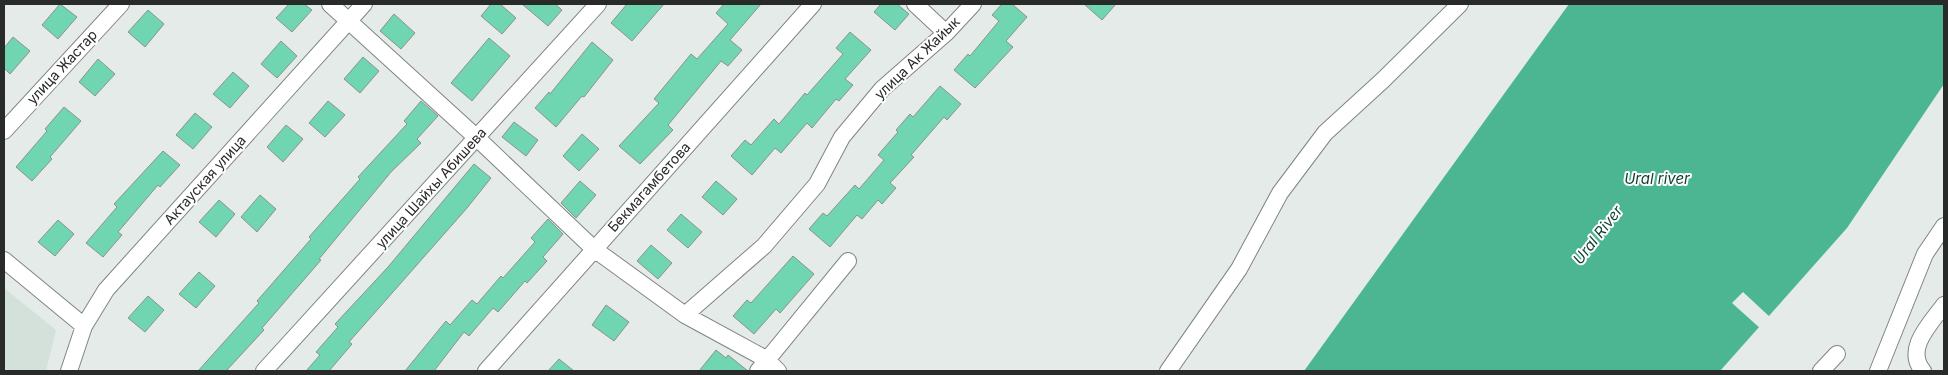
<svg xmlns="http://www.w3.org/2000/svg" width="1948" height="375" font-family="Inter,sans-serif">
<rect width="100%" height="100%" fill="#e5ebe8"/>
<!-- built -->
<path fill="#d4e1db" d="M4,288L56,330L46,371H4Z"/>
<!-- water -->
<path fill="#4cb692" d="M1569,4H1944V84L1847,228L1720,371H1304Z"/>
<!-- pier -->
<path fill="#e5ebe8" d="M1743,292L1771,318L1761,329L1732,303Z"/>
<!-- building -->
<path fill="#6fd6b1" stroke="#8c928f" d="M60,4L77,17L58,39L42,25Z
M289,4H304L312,10L292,32L276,18Z
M491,4H500L516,18L502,34L481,16Z
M522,4H555L562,10L548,26Z
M627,4H664L632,41L611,23Z
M724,4H761L730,40L742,50L728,66L721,61L668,125L673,130L640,164L619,146L659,103L654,99L691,54L697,59L728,24L716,13Z
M881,4H897L909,14L895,30L874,12Z
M1002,4H1012L1027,17L1006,41L1013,47L975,88L954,70L968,54L970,56L999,21L992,15Z
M1084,4H1116L1102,20Z
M148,10L164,24L145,47L128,32Z
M394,14L415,33L401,49L380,31Z
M850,32L871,50L845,79L853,85L839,101L836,99L812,128L807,123L781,153L775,148L752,175L731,156L745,140L751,145L774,119L779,124L805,93L807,95L843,54L836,48Z
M13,37L30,51L10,74L4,68V48Z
M489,38L510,56L472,101L451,83Z
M281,41L297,56L277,78L261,64Z
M592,42L613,60L584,97L582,96L556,127L535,108L549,92L550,94Z
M363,57L379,71L360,93L344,79Z
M98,59L115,74L95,96L79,82Z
M233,72L249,86L230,108L213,94Z
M940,86L961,104L947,120L944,117L911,155L914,157L890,183L896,188L882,204L878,200L862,219L857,215L830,247L809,229L823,213L827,216L855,185L859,189L884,160L878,155L898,132L896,130L910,114L913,117Z
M328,101L345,115L325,137L309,123Z
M421,101L438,116L417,139L421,143L391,172L319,259L321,260L262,328L264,330L226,371H198L259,303L257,301L311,239L309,237L360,179L358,177L407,124L404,121Z
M64,107L81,121L50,157L52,159L32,181L16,167L47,131L45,129Z
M195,113L212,127L193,149L176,135Z
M514,122L538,140L526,156L502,137Z
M286,125L303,139L283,162L267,147Z
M582,134L599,149L579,171L563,156Z
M163,151L180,165L160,187L158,185L118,232L122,235L103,257L86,243L117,207L114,204Z
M474,164L491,178L467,208L349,342L352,344L329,371H306L320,355L316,352L338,327L335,324L388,267Z
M580,181L596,195L576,218L561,203Z
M716,181L737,199L723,215L702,197Z
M260,195L276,209L257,232L241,217Z
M219,200L235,214L216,237L199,222Z
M681,214L702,232L688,248L667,230Z
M548,219L563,234L543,257L547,261L527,283L525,281L498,312L493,308L469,336L464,332L434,371H405L446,321L450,325L472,300L477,304L501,276L503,278L535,242L531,238Z
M58,220L74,234L55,256L38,242Z
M651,245L672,263L658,279L637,261Z
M793,256L814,274L780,313L776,309L754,334L733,316L747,300L751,303Z
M199,272L215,286L196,308L179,294Z
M148,296L164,310L145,332L128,318Z
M606,305L629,322L614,341L592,325Z
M716,350L726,358L728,355L748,371H699Z
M559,359L574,371H548Z"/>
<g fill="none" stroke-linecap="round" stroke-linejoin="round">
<defs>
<path id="minor" d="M330,4L477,138L594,249L685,315L766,359L778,371
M915,4L946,33
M4,131L121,4
M4,260L84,326
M685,315L764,246L817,184L842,137L882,89L946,33L973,4
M69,371L84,326L106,290L364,4
M264,371L598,4
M486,371L813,4
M758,371L848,261
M1168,371L1239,269L1280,193L1325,133L1383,80L1460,4
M1821,371L1837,354
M1878,371L1925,254L1944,226
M1923,371C1904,349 1931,323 1944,305"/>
</defs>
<!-- minor casing -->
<use href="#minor" stroke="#808583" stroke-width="18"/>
<!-- minor -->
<use href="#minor" stroke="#fff" stroke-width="16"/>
</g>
<g text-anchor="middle" stroke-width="4" stroke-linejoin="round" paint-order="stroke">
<!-- street labels -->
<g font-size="14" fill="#292b2a" stroke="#fff">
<text transform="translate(917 58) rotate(-44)" y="5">улица Ак Жайык</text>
<text transform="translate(62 67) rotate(-47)" y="5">улица Жастар</text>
<text transform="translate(205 180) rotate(-48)" y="5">Актауская улица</text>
<text transform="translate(649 187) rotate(-48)" y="5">Бекмагамбетова</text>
<text transform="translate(431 188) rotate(-48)" y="5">улица Шайхы Абишева</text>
</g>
<!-- water labels -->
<g font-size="15" font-style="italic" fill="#103e2f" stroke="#fff">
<text x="1657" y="184">Ural river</text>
<text transform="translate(1598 235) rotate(-52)" y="5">Ural River</text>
</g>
</g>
<!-- border -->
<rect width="1948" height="375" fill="none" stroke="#292b2a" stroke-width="10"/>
</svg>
